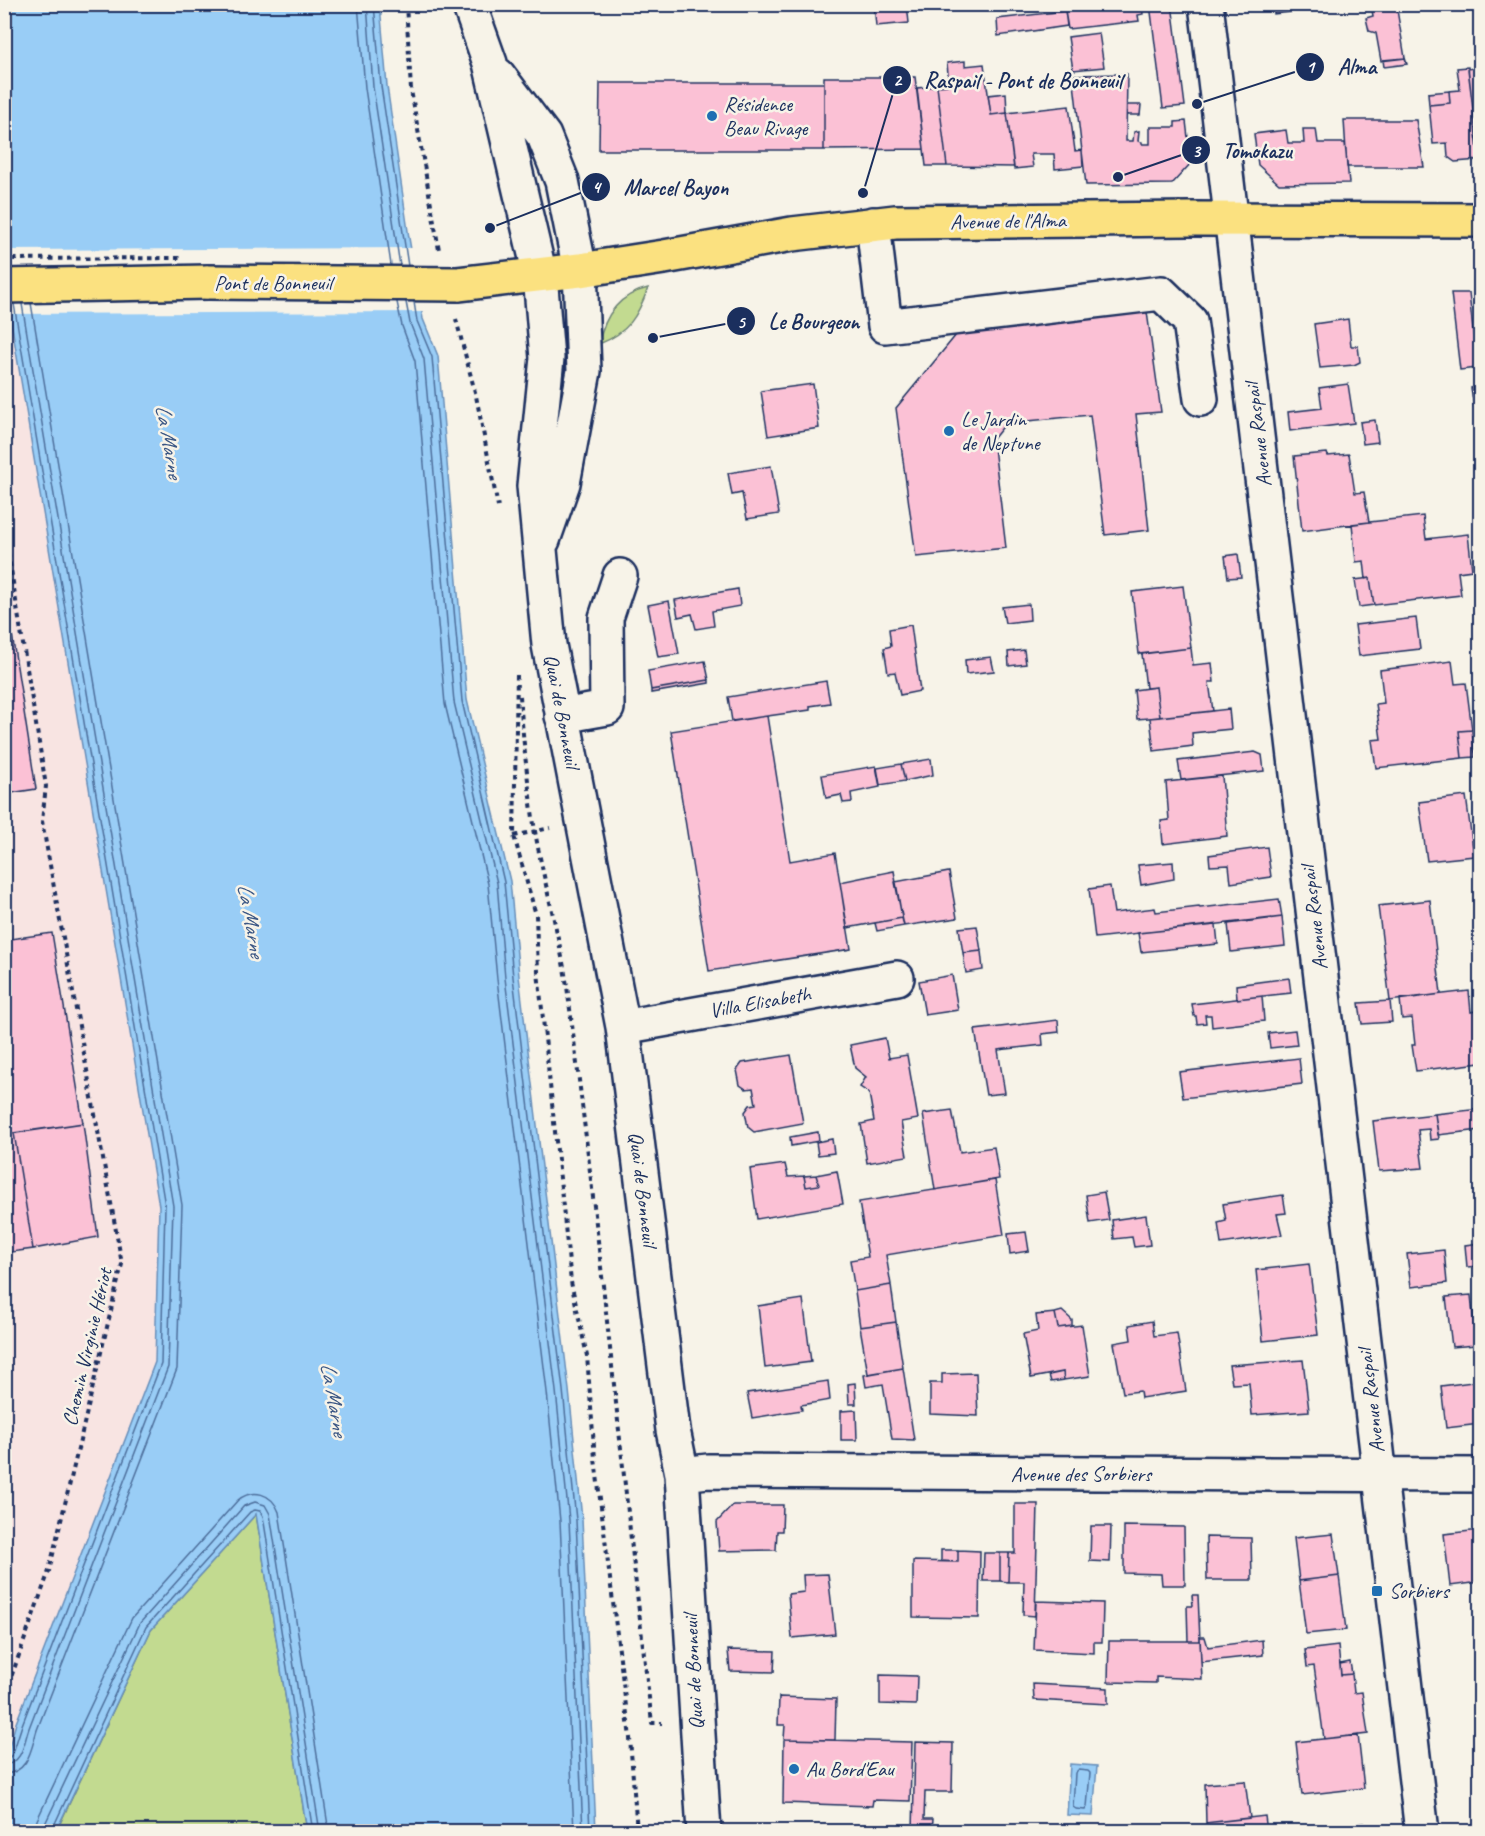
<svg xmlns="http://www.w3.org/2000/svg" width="1485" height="1836" font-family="Caveat,sans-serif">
<rect width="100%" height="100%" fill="#f7f3e8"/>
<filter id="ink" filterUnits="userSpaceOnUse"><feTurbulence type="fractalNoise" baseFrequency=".0167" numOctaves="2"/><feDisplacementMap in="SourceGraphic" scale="12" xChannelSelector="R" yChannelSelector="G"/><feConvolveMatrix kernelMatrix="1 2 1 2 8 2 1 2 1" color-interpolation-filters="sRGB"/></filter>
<g filter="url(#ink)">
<!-- built -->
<path fill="#f8e4e2" d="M5,296L9,309L159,1206L155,1362L16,1723L5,1760Z"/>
<!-- green -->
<path fill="#c2da90" stroke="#6e8477" stroke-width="1.5" d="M648,288C638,316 628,333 599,344C604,316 618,295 648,288Z
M256,1514L307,1831L56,1832L151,1630Z"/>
<!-- water -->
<path fill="#99cdf6" stroke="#678eb9" stroke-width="1.5" d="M5,5H380L387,86L409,238L423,319L438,356L467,700L510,881L519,976L569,1390L582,1519L596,1831H307L256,1514L151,1630L56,1831H5V1760L16,1723L155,1362L159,1206L9,309L5,296Z
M1070,1764L1097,1766L1093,1816L1067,1815Z"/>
<!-- pier -->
<path fill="#f7f3e8" d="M414,248L425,312L7,314L4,304L5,250Z"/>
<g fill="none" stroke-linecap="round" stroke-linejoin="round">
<!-- shore -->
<path stroke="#4d6e9b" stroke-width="1.5" d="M358,4L365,88L391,265
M367,4L373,87L400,266
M374,4L381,86L408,266
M397,302L402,326L415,361L445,704L488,884L497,979L547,1392L560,1521L574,1832
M406,302L410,323L424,359L454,702L497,883L505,978L556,1391L569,1520L583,1832
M414,302L417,321L432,357L462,701L504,882L513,977L563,1390L576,1520L590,1832
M4,1758L10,1757L13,1753L22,1725L161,1364L165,1206L14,304
M4,1765C23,1764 24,1742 29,1728L168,1367L173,1206L22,304
M1078,1770L1088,1771L1090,1773L1087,1807L1085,1810L1076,1809L1073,1807L1075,1773Z
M4,1774C29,1773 31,1749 37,1730L177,1369L182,1205L31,303
M35,1832L37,1820L132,1618L238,1500C253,1488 272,1493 279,1512L329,1832
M44,1832L45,1824L140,1623L244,1506L255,1502L265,1505L270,1514L320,1832
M51,1832L146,1627L250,1512L255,1510L260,1511L263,1516L313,1832"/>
</g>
<!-- building -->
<path fill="#fbc1d5" stroke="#1b2f5e" stroke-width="1.5" d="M874,4H907L909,23L876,26Z
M1069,4H1117L1070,10Z
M1117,4H1142L1143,14L1138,15L1139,21L1068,29L1065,11Z
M1150,4H1172L1185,106L1163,108Z
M1273,4H1316L1317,9L1274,14Z
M1371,4H1396L1405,58L1381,61L1376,33L1369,31L1366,18L1373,16Z
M1065,11L1067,26L998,36L997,19Z
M1099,33L1104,67L1073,70L1068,37Z
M1405,58L1407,64L1384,67L1383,60Z
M965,61V66L984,64L991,115L1007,113L1014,167L947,166L937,86L949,85L947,63Z
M1468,67L1479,160L1455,162L1448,157L1447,143L1433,144L1429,105L1450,103L1449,91L1460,90L1457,68Z
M1480,67V139L1477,140L1468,69Z
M1127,74L1126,141H1133L1134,132L1139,131L1138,141L1142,142V144H1150V127H1175V122L1186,121L1191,163L1172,184L1086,185L1073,75Z
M824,77H915L924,149L824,150Z
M600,83H824V150H599Z
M937,86L947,166H926L917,88Z
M1449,91L1450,103L1429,105L1428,93Z
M1006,93L1007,113L991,115L988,95Z
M1127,105H1141L1140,115H1127Z
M1069,106L1075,151L1082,150L1083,166L1055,169L1054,154H1031L1033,167L1014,169L1007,113Z
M1344,120H1416L1424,167H1347Z
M1303,129H1316L1318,143H1345L1349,183L1279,184L1258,165L1254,134L1286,130L1288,143H1304Z
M1451,293H1469L1477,368L1460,370Z
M1147,312L1161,412L1136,414L1149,530L1105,535L1090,415L1006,423L993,439L1006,548L916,557L896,408L961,329Z
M1348,319L1351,346H1358L1360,362L1354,365L1320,368L1314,324Z
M813,384L819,428L768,436L761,391Z
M1348,384L1354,423L1290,431L1288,412L1322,408L1319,388Z
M1480,387V406L1474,407L1471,388Z
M1375,420L1378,442L1363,444L1360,422Z
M1327,453L1328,456L1349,454L1355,493L1364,492L1369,522L1302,531L1294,456Z
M771,466L779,514L747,519L742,493L732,495L728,473Z
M1423,516L1426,539L1468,534L1472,570L1458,572L1461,595L1374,605L1370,578L1366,579L1364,561L1356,562L1352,524Z
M1238,554L1241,577L1228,578L1225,556Z
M1370,578L1374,605L1359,607L1355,580Z
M4,583L36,789L4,794Z
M1183,586L1191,648L1139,654L1132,592Z
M738,589L740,606L712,611L714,626L696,629L692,614L678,617L675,600Z
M669,601L679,654L658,657L648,605Z
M1029,604L1030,620L1005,623L1002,607Z
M1416,618L1420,649L1359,656L1355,625Z
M911,625L920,691L900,695L895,672L888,673L884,648L891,646L889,629Z
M1191,648L1193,665L1212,663L1214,682H1209L1213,711L1160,717L1156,687L1146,688L1142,654Z
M1024,650L1026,664L1009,666L1008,652Z
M991,657L994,671L966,674L965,660Z
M705,661L709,680L651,690L648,671Z
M1452,661L1455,684L1466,683L1472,730L1459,731L1462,758L1376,768L1372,740L1381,739L1376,704L1384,703L1380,670Z
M709,680V683L651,693V690Z
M826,681L830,703L810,706V710L732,721L728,697Z
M1156,687L1160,717L1137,719L1134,690Z
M1229,709L1231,729L1192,733L1193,746L1154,751L1150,718Z
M767,716L790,861L835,853L851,949L709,971L671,731Z
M1472,730L1475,757L1462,758L1459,731Z
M1255,752L1262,755L1264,771L1181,780L1178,761Z
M931,759L933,775L905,781L901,764Z
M901,764L905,781L880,785L877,768Z
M876,766L880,787L851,793L852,802L843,803L841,795L826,798L822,775Z
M1222,776L1227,836L1163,844L1161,821L1169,820L1166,782Z
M1466,796L1474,856L1427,861L1419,802Z
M1267,847L1271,877L1231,883L1229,865L1210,866L1209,855Z
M1173,862L1174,879L1141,885L1138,865Z
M894,871L902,918L847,928L840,882Z
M949,872L957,918L904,926L895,882Z
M1110,886L1114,913L1155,908L1156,912L1199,907L1200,908L1279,899L1282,917L1095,938L1089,889Z
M1430,900L1441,994L1390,1001L1378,906Z
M1282,917L1285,946L1231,952L1228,924Z
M902,918L904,926L877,931L875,923Z
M1216,925L1218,944L1141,952L1138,933Z
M977,926L981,951L963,953L959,928Z
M52,933L83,1123L4,1135V940Z
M981,951L983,970L966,973L963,953Z
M952,975L958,1010L925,1015L919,981Z
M1289,978L1291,993L1237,999L1236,985Z
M1469,991L1471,1012L1480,1010V1063L1416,1071L1412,1045H1415L1412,1018L1402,1019L1400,999Z
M1262,996L1264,1021L1212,1027L1211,1015H1205L1206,1023L1197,1024L1196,1016H1194L1192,1004Z
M1390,1001L1392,1022L1362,1024L1359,1003Z
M1058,1020L1059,1032L1042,1034L1043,1045L998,1050L1005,1093L986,1095L975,1030Z
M1295,1030L1297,1045L1270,1048L1268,1033Z
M885,1038L889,1058L907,1055L918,1119L901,1122L907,1156L867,1163L861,1124L874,1121L869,1093L860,1087L866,1077L855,1068L850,1045Z
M791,1055L803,1123L754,1132L748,1127L745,1112L750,1105L756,1104L753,1088L746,1089L740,1085L737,1070L742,1063Z
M1299,1058L1302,1084L1183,1098L1179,1072Z
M1480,1109V1130L1438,1135L1435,1114Z
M952,1110L960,1152L994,1147L999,1179L935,1190L923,1114Z
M1435,1114L1439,1139L1430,1140L1429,1129L1418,1130L1423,1168L1379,1171L1373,1121Z
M83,1123L98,1237L33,1249L14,1133Z
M818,1132L819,1141L791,1146L790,1137Z
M14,1133L33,1249L4,1253V1135Z
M832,1139L834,1153L818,1155L816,1142Z
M785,1164L788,1177L804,1176L806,1187L819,1185L816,1175L837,1171L843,1204L757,1219L750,1169Z
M816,1175L819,1185L806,1187L804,1176Z
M995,1180L1004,1235L886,1255L891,1285L855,1291L850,1260L868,1257L859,1202Z
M1104,1192L1109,1220L1090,1223L1086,1195Z
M1283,1195L1286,1213L1277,1214L1282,1235L1221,1244L1218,1223L1226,1221L1223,1204Z
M1146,1215L1150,1245L1134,1247L1132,1237L1114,1239L1112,1220Z
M1026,1232L1029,1251L1010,1254L1008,1234Z
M1480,1243V1266L1467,1267L1465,1245Z
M1444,1250L1447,1283L1411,1287L1407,1254Z
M1309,1264L1318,1335L1263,1341L1256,1270Z
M891,1285L896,1322L860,1327L855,1291Z
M1471,1295L1476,1345L1452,1347L1446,1297Z
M803,1299L811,1362L765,1368L758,1306Z
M1062,1311L1072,1320V1326L1058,1328L1055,1313Z
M1055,1313L1058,1328L1082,1325L1090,1376L1064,1380L1063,1372L1031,1378L1023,1334L1038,1331L1036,1315Z
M1152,1321L1154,1336L1177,1333L1186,1391L1141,1398L1140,1391L1123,1393L1114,1343L1131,1340L1129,1325Z
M896,1322L903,1368L868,1374L860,1327Z
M1303,1360L1309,1411L1252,1415L1249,1383L1232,1384L1229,1365Z
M903,1368L914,1440L892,1439L883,1384L866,1387L864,1375Z
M1063,1372L1064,1380L1051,1382L1049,1375Z
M976,1373L978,1416L930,1414V1383H942V1374Z
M828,1381L830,1400L801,1405L802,1410L752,1418L747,1393Z
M1480,1381V1424L1446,1428L1441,1386Z
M855,1383L856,1404H849L848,1384Z
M856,1410L857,1440H841V1411Z
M1015,1504H1038L1035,1616L1023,1615L1024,1582H1008L1009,1553H1015Z
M733,1505H783L782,1531H777L776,1550L719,1551L717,1522Z
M1091,1526H1111L1110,1562L1090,1561Z
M1124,1526L1184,1527L1185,1585H1162L1161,1574L1124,1573Z
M1480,1530V1582L1450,1586L1444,1534Z
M1333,1534L1339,1576L1299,1581L1294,1538Z
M1206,1537L1251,1538L1252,1580H1207Z
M941,1550H958V1562L941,1561Z
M958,1550L980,1551L979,1618L913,1617V1561L958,1562Z
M984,1553H1000V1581H983Z
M1000,1553H1009L1008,1582L1000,1581Z
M828,1574L835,1634L792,1638L788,1594L804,1592L803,1575Z
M1339,1576L1346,1630L1306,1634L1299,1581Z
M1192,1595H1198L1200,1641H1188L1187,1606H1193Z
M1036,1601L1103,1603L1102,1642H1094V1653L1034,1650Z
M1200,1637H1205L1208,1647L1262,1640L1263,1655L1201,1662Z
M1109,1641H1200L1202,1679L1156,1677V1683L1108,1682Z
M1338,1646L1341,1675L1352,1674L1354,1693L1362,1692L1368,1734L1324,1739L1314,1666L1307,1667L1305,1650Z
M728,1650L775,1651L774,1672L730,1671Z
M1350,1662L1352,1674L1341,1675L1340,1664Z
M880,1675L917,1676L916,1705L880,1704Z
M1033,1684L1108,1688V1704L1034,1700Z
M779,1697L836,1699L835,1740L784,1739L785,1725H778Z
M1358,1735L1364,1788L1302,1795L1296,1742Z
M784,1739L912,1742L910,1801L873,1800L872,1806L783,1803Z
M915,1742L953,1743L952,1792H925L924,1819H933L932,1832H913Z
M1245,1781L1250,1818L1206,1823L1205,1784Z
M1265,1816L1267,1832H1207L1206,1823Z
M1364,1823L1365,1832H1328V1827Z"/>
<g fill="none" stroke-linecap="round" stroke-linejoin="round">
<defs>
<path id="minor" d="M469,4L490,63L540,275L547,358L534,486L549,645L623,1027L673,1430L682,1474L704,1832
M1206,4L1422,1832
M498,75L544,136L562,181L580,270L584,371L563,483L543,540
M873,224L885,326L1161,293L1190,321L1201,399
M562,716L607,708L606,618L620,576
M623,1027L897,978
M682,1474L708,1471L1480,1475"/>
<path id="major" d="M458,284L580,270L664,257L792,234L895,222L1189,219L1480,220
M4,286L208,282"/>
</defs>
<!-- minor casing -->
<use href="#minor" stroke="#1b2f5e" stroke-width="38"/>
<!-- major casing -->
<use href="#major" stroke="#1b2f5e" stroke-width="38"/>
<!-- path -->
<path stroke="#1b2f5e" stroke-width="4" stroke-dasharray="4.5 4.5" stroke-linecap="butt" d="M406,4L411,90L439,250
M456,319L476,396L498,507
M4,527L46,786L42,821L122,1264L49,1571L4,1697
M517,675L514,836L536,915L538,972L571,1282L587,1356L595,1459L630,1738L637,1832
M520,696C523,741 528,786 535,831C544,885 561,939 568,994C600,1237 623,1480 652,1723H662
M514,836L550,828"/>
<!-- minor -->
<use href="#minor" stroke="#f7f3e8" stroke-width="33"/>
<!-- major -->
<use href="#major" stroke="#fbe180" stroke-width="33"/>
<defs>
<path id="major-bridge" d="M208,282L458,284"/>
</defs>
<!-- major-bridge casing -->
<use href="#major-bridge" stroke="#1b2f5e" stroke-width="38" stroke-linecap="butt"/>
<!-- path-bridge -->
<path stroke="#1b2f5e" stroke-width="4" stroke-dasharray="4.5 4.5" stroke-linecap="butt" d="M4,259L180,258"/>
<!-- major-bridge -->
<use href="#major-bridge" stroke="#fbe180" stroke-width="33"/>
</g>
</g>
<!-- markers -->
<g fill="#1f6fb2" stroke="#f7f3e8" stroke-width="2">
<circle cx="712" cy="116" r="6"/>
<circle cx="949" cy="431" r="6"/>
<rect x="1371" y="1585" width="12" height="12" rx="3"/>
<circle cx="794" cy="1769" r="6"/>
</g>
<g text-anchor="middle" stroke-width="5" stroke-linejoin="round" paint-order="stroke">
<!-- poi labels -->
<g font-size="21" fill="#1b2f5e" stroke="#f7f3e8" text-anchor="start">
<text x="724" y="111">Résidence<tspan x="724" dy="24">Beau Rivage</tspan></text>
<text x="961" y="426">Le Jardin<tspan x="961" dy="24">de Neptune</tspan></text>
<text x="1389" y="1598">Sorbiers</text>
<text x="806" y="1776">Au Bord'Eau</text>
</g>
<!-- street labels -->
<g font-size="21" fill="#1b2f5e" stroke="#f7f3e8">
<text transform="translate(1008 221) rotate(-1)" y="7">Avenue de l'Alma</text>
<text x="273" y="290">Pont de Bonneuil</text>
<text transform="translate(1258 435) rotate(-97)" y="7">Avenue Raspail</text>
<text transform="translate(562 711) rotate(79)" y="7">Quai de Bonneuil</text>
<text transform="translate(1314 918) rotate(-97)" y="7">Avenue Raspail</text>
<text transform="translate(760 1002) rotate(-10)" y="7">Villa Elisabeth</text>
<text transform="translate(643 1189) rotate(83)" y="7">Quai de Bonneuil</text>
<text transform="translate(87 1347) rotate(-77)" y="7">Chemin Virginie Hériot</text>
<text transform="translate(1371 1401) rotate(-97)" y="7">Avenue Raspail</text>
<text x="1081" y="1481">Avenue des Sorbiers</text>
<text transform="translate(693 1672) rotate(-93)" y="7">Quai de Bonneuil</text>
</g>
<!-- water labels -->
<g font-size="22" font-style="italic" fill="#3a5684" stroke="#f7f3e8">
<text transform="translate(170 441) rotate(80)" y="8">La Marne</text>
<text transform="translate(252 920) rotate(80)" y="8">La Marne</text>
<text transform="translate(335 1399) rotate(80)" y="8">La Marne</text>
</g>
</g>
<!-- callouts -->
<path fill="none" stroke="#1b2f5e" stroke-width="2" d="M1197 104L1310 67M863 193L897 80M1118 177L1196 150M490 228L596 187M653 338L741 321"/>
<g fill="#1b2f5e" stroke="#f7f3e8" stroke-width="2">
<circle cx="1197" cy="104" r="6"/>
<circle cx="863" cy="193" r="6"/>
<circle cx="1118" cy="177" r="6"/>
<circle cx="490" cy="228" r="6"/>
<circle cx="653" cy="338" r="6"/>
<circle cx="1310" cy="67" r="15"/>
<circle cx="897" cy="80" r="15"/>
<circle cx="1196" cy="150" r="15"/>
<circle cx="596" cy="187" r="15"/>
<circle cx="741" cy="321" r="15"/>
</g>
<g font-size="18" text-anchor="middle" font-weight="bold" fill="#fff">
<text x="1310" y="73">1</text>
<text x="897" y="86">2</text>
<text x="1196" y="157">3</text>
<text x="596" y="193">4</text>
<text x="741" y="328">5</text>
</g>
<g font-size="22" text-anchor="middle" font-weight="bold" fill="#1b2f5e" stroke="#f7f3e8" stroke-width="5" stroke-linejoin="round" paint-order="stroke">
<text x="1357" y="74">Alma</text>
<text x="1023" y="88">Raspail - Pont de Bonneuil</text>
<text x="1257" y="158">Tomokazu</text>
<text x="676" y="195">Marcel Bayon</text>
<text x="814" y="329">Le Bourgeon</text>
</g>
<!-- margin -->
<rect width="1485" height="1836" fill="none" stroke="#f7f3e8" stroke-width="24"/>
<rect x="12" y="12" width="1461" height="1812" fill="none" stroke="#1b2f5e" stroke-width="2" filter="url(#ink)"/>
</svg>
